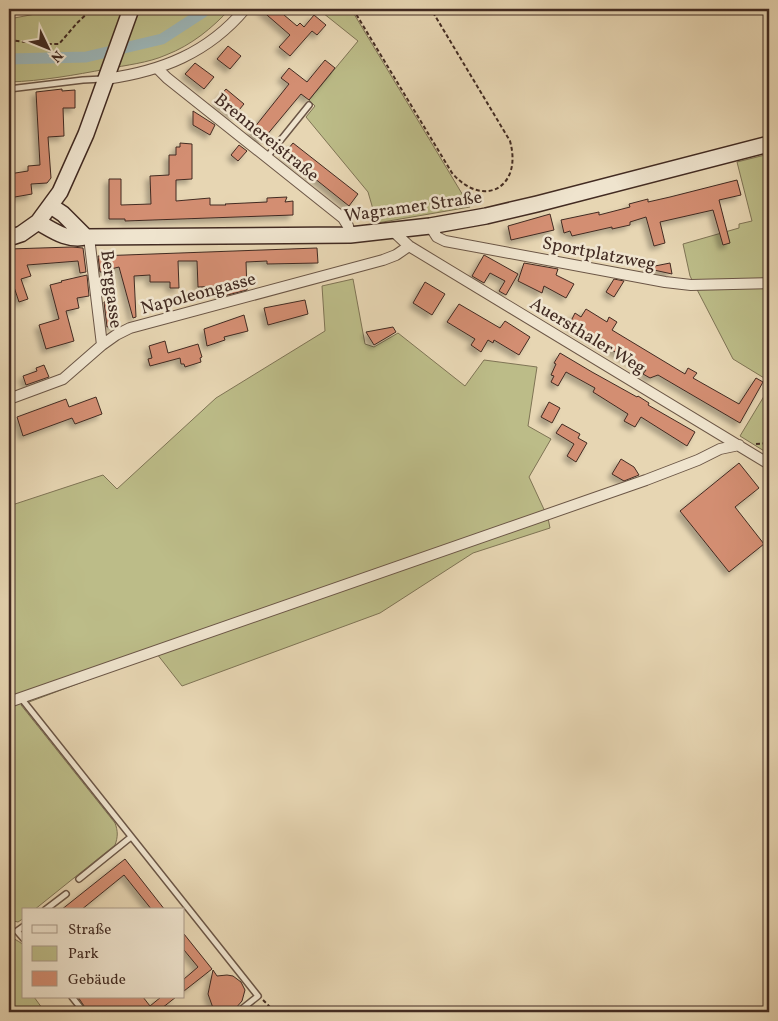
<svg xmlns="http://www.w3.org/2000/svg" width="778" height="1021" font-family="Vollkorn,serif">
<defs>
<filter id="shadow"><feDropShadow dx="-4" dy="4" stdDeviation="2.5" flood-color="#0004"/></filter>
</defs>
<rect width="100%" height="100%" fill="#e7d6b3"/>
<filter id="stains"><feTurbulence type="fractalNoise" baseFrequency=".004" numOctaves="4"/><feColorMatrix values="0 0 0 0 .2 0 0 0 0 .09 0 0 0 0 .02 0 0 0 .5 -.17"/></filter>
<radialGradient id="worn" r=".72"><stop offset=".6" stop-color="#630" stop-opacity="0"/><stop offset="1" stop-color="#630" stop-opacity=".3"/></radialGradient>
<!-- green -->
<path fill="#bcbc88" stroke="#7f7455" d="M51,9H230C212,28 192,45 166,55C148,63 126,65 107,69C74,75 42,81 9,82V19L46,12Z
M318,9H351L470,207L377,223L368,192L306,117L315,106L309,100L358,41Z
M769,154V381L733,359L690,276L683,244L739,228V224L752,221L737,162Z
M353,279L365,344L374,347L398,333L465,386L484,360L537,367L528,426L551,439L529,477L548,518L550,528L473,553L380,613L182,686L157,654L21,705L115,823C118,831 118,837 115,845L34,910H24V918L18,922L9,920V506L103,475L117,489L216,398L325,331L322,286Z
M769,388V454L740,436Z
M9,934C13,940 19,940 24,946V997H34L45,1012H9Z"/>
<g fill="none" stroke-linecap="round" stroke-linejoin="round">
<!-- canal -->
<path stroke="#9cb6b8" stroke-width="11" d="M9,59L86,57L162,39L202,13L206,9"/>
</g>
<!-- building -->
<path fill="#d38e72" stroke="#422b22" filter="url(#shadow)" d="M260,9H277L297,26L300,23L304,27L314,15L326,25L317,35L312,31L290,56L279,47L290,35Z
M228,46L241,56L230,69L217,59Z
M325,60L335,68L309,100L301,94L261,142L250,133L289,84L281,78L289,68L307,82Z
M195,63L214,77L204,89L185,74Z
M62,89V91L75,90V108H63L64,136L48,137L51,178L47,183L31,184L32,194L9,198V174L28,171V166L40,165L36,92Z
M226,89L244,104L234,116L216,101Z
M193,111L215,125L210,135L193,125Z
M180,143L192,144V179L176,180V201L210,198V205H226L225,204L267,202V198L287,197L285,202L293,201V215L125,221V219H109V179H121V205L151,204L150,176L169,175V155H176V147H180Z
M293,143L358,194L349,206L284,154Z
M239,145L247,151L238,161L231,155Z
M737,180L741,195L719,200L730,243L723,245L713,210L660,222L665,243L654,246L646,217L630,222V225L612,229V227L572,236L570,231L564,233L561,220L599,212V215L630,207L629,204L648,199V202L670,197Z
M550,214L554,230L511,240L508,226Z
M72,247L83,248L86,272L80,273L78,261L27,265L31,276L21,279L28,299L19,302L9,272V249Z
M317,248L318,263L267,264V261L246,262L247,290L220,297V286L198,287L197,261H178L179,288H170V282H150V275L134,276L136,317L133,318L119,267L111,269L112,271L100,272L98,256Z
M484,255L518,274L506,295L499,291L505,281L490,273L484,283L472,276Z
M524,263L558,269L556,275L574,284L566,298L544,286L542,293L518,281Z
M670,263L672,274L645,268Z
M87,275L89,296L77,298L79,308L66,311L74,341L46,349L39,325L59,319L50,285L62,282L61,281Z
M614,279L624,281L614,297L606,292Z
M425,282L445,294L432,315L413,303Z
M305,300L308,314L268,325L264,308Z
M115,301L118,325L107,327L104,302Z
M459,304L500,328L505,321L530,337L519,355L494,340L493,343L488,340L481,352L471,345L475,339L447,322Z
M586,309L607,322L609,317L617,322L612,330L685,374L688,368L697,373L693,378L739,404L756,378L763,382L740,423L658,375L650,378L643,374L646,370L569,325L575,313L581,317Z
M244,315L248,331L224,337L225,340L207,346L204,329Z
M393,327L396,332L374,345L366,332Z
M165,341L168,353L198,344L202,357L200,358L201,362L185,367L184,364H181L180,358L150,366L148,359L152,358L149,346Z
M560,353L592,372L637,397L638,396L649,403L648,405L695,432L687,446L641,417L635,427L624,421L628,414L593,392L595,388L566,372L558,386L551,382L554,376L551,375L556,364L554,363Z
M44,365L49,377L26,385L23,376L37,371L36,368Z
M96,397L102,414L75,424L72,418L23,436L17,417L66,399L69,407Z
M549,402L560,408L552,423L541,417Z
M562,424L580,434L578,438L587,443L576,462L567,456L574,444L556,433Z
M621,459L634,467L639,475L624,481L612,474Z
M739,463L759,488L735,507L764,544L729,572L680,511Z
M125,859L165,910H152L124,875L81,910H61Z
M184,934L212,969L184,991V979L198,967L184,950Z
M213,970L217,976L227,975L233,976L241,982L245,990L242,1001L235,1009L227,1012L213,1008L208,994Z
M78,997H143L150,1006L161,997H176L157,1012H88Z"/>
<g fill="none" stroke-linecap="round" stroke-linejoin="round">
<defs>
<path id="lane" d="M9,89L83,80L103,79
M267,157L309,105
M21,698L258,996L238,1012
M79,879L131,837
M45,910L66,894
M24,926L17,931L24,939
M72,997L84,1012"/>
<path id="street" d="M158,69L167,78L343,218L348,226L350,235
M106,79C162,71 208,53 245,9
M430,226L437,237L445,241L665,282L691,285L769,283
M393,231L409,246L769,464
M89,237L102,345
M9,399L63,379L102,345L116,335L130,328L383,260L396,255L409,246
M9,702L646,480L698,460L720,449L739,445"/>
<path id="secondary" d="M51,206L63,214L86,237
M38,222C54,231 67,241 86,237L350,235L430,226L486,216L537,204L769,144
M9,238L21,234L38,222L60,192L86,134L131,9"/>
</defs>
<!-- lane casing -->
<use href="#lane" stroke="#6b5646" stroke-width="8"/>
<!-- street casing -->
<use href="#street" stroke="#6b5646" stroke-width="12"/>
<!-- secondary casing -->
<use href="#secondary" stroke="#422b22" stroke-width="18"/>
<!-- path -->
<path stroke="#422b22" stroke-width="2" stroke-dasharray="4 2.5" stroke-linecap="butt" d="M353,9L452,173C483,209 523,188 510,141L431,9
M9,40L42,44H59L77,23L92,9
M756,444L769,443
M263,1000L275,1012"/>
<!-- lane -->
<use href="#lane" stroke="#efe4ce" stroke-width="5"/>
<!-- street -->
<use href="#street" stroke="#efe4ce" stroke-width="10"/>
<!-- secondary -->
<use href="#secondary" stroke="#efe4ce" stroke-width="15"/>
</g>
<g text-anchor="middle" stroke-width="5" stroke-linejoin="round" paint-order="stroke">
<!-- street labels -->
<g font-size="18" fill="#422b22" stroke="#efe4ce">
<text transform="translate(267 137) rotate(39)" y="6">Brennereistraße</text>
<text transform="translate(413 206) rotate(-8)" y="6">Wagramer Straße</text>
<text transform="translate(599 253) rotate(11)" y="6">Sportplatzweg</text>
<text transform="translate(112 289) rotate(83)" y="6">Berggasse</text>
<text transform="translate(198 293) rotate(-15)" y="6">Napoleongasse</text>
<text transform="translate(588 335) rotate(31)" y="6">Auersthaler Weg</text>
</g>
</g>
<!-- margin -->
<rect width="778" height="1021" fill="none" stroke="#e7d6b3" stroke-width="30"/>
<rect x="10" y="10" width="758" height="1001" fill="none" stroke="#422b22" stroke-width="2.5"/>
<rect x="15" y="15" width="748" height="991" fill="none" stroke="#422b22"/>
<!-- legend -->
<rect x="22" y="908" width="162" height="90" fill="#efe4ce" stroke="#aa9a89"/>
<rect x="32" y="925" width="25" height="8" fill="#efe4ce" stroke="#aa9a89"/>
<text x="68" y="934" font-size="15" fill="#422b22">Straße</text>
<rect x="32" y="946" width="25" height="15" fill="#bcbc88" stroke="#aa9a89"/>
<text x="68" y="958" font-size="15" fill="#422b22">Park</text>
<rect x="32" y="971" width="25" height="15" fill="#d38e72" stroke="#aa9a89"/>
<text x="68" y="984" font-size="15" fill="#422b22">Gebäude</text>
<!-- north arrow -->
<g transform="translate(48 48) rotate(133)" stroke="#efe4ce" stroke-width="4" paint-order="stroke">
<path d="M0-4L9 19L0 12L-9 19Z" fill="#422b22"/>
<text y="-8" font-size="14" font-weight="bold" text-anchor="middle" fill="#422b22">N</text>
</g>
<rect width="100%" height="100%" filter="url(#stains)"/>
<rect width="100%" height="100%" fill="url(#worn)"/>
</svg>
